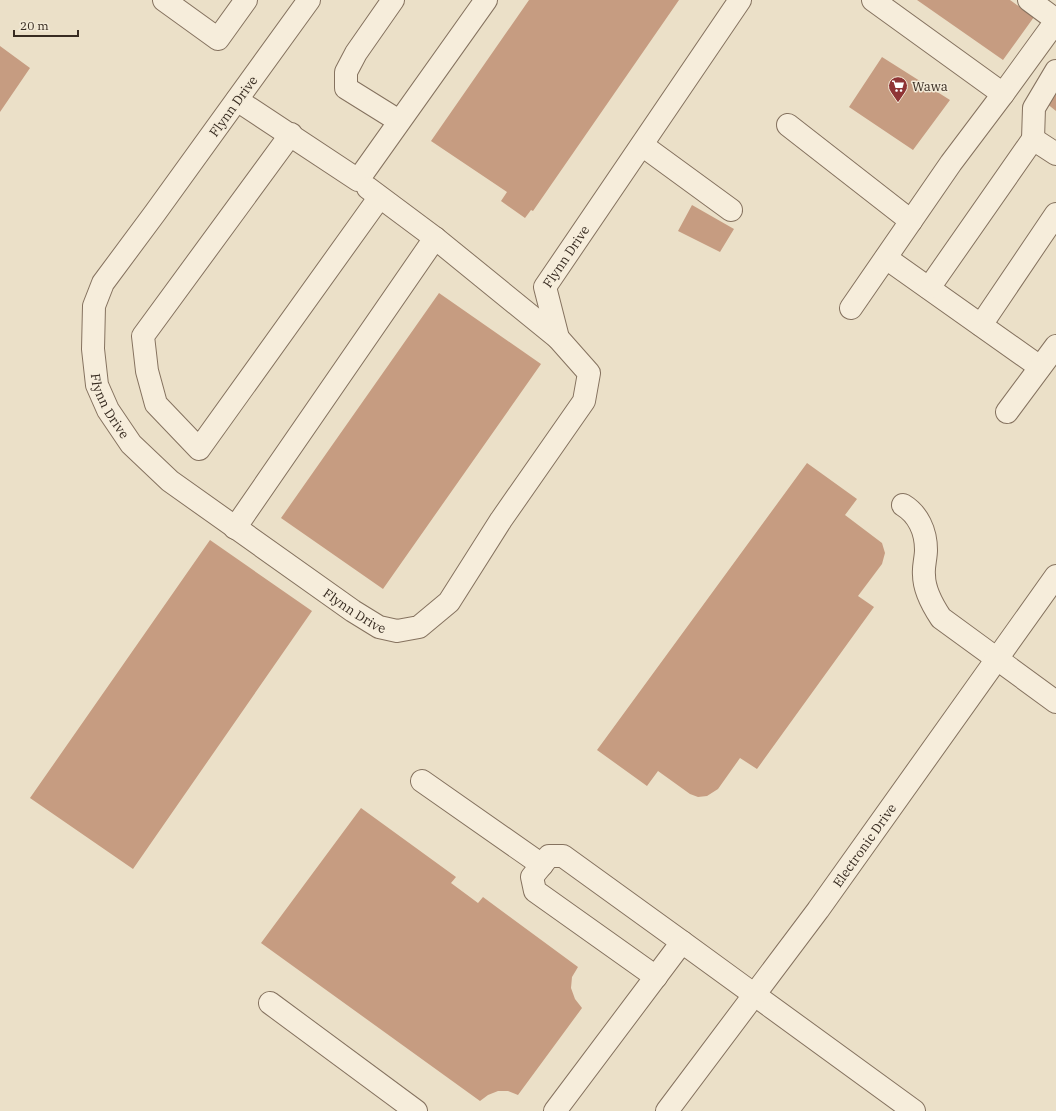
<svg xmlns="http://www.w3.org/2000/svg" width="1056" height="1111" font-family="'IBM Plex Serif',serif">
<rect width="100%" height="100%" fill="#ebe0c8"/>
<!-- building -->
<path fill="#c69c81" d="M529,0H679L533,211L531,210L525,218L501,201L507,192L431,141Z
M917,0H1010L1034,17L1003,60Z
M0,46L30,68L0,112Z
M882,57L950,100L913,150L849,107Z
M1056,89V111L1046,103Z
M692,205L734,229L720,252L678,231Z
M439,293L541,364L383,589L281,518Z
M807,463L857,499L845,515L882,543L885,553L882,564L858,596L874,607L757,769L740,758L718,789L707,796L698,797L690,794L658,771L647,786L597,750Z
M210,540L312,611L133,869L30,798Z
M361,808L456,877L451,883L478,903L483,897L578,967L572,977L571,988L575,999L582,1008L518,1095L508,1091H498L488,1095L480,1101L261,943Z"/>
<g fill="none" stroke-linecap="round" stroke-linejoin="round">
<defs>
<g id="minor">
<path d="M164,0L218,39L246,0"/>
<path id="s1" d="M309,0L155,213L103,283L94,306L93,349L97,385L108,410L131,444L170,481L353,611L379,627L397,631L419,627L449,602L501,520L584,401L589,373L558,338L545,287L740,0"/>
<path d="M393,0L356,53L346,72V88L399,121"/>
<path d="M1029,0L1056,20"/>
<path d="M1003,94L1056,21"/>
<path d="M237,100L358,180L486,0"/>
<path d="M788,125L911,221"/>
<path d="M291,134L143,336L147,371L156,404L199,449L379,198"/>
<path d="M1033,139L1034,108L1056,71"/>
<path d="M642,145L731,210"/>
<path d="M368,188L435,238L558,338"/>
<path d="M886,258L1040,367"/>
<path d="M929,288L1033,139L1056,154"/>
<path d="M851,308L951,163L1003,94L873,0"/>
<path d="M981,325L1056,214"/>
<path d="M1007,412L1056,346"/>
<path d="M903,505C918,514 926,531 926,550C926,558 923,567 924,575C924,590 933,606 941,618L1056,702"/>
<path d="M235,528L435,238"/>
<path d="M422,781L542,865"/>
<path d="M656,977L535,891L532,877L549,856H563L682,942"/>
<path d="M270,1003L416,1111"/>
<path d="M555,1111L682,942L914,1111"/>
<path id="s2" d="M667,1111L818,910L1056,576"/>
</g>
</defs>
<!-- minor casing -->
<use href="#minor" stroke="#85725f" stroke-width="24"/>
<!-- minor -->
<use href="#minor" stroke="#f6eddb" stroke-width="22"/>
</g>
<!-- icons -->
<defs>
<symbol id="supermarket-pin" viewBox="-11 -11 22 30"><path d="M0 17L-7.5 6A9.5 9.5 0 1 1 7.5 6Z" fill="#8f3436" stroke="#f3ead7"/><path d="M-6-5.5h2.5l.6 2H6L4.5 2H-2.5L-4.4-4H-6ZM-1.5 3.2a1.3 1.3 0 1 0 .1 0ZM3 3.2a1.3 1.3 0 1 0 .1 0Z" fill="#fff"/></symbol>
</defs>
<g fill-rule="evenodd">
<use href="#supermarket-pin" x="887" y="75" width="22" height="30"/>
</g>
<g text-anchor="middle" stroke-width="3" stroke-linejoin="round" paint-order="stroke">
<!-- poi labels -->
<g font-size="13" fill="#372b21" stroke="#f3ead7" text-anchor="start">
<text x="912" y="91">Wawa</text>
</g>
<!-- street labels -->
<g font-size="13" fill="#372b21" stroke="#f3ead7">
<text transform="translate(233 106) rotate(-54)" y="5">Flynn Drive</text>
<text dy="5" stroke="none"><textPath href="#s1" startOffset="1318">Flynn Drive</textPath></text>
<text dy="5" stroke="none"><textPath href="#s1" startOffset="478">Flynn Drive</textPath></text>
<text dy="5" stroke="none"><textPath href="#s1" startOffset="802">Flynn Drive</textPath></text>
<text dy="5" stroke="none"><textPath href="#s2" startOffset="331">Electronic Drive</textPath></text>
</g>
</g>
<!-- scale -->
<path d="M14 30v6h64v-6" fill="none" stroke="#372b21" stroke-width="2"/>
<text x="20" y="30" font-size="12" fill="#372b21" stroke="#f3ead7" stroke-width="3" paint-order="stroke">20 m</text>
</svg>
